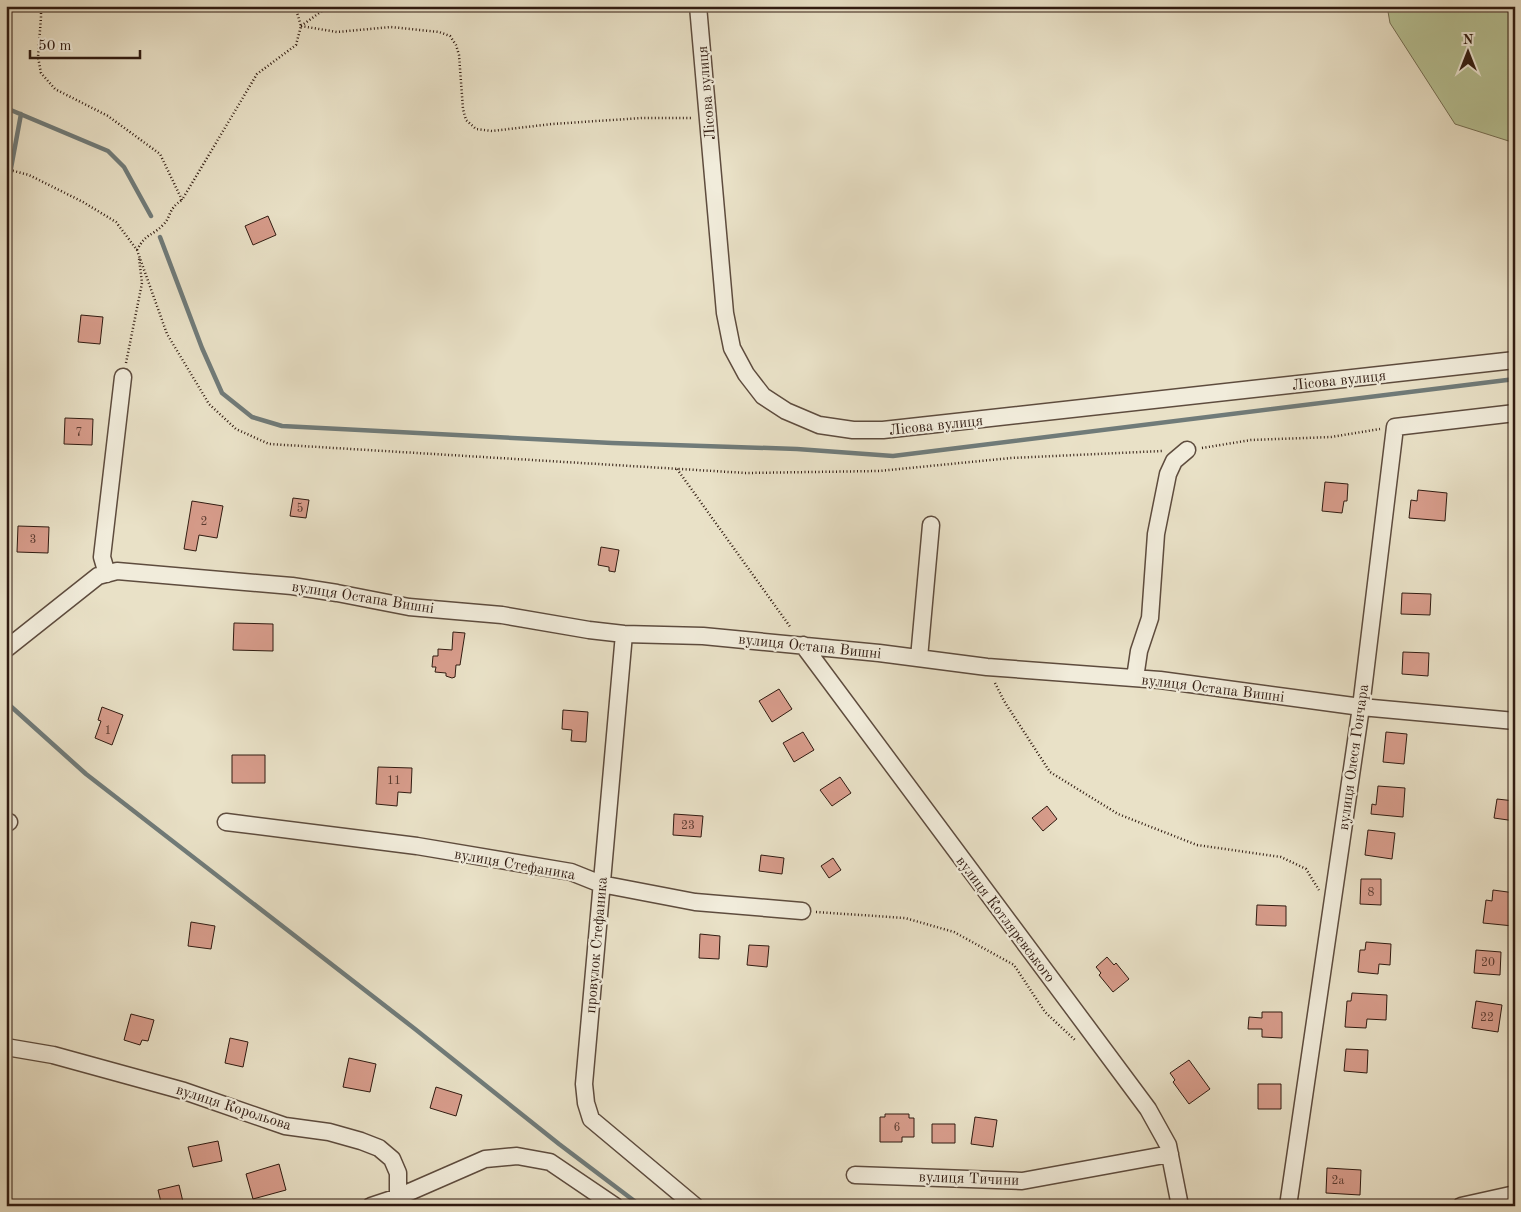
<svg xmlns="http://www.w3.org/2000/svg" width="1521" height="1212" font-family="'Old Standard TT',serif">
<rect width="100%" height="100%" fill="#e9e1c7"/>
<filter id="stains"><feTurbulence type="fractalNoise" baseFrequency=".004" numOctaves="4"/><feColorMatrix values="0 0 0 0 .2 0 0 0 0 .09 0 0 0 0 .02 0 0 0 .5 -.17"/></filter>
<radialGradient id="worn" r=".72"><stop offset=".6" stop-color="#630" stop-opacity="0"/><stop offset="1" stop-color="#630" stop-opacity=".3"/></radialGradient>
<!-- green -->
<path fill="#b7c295" stroke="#746e53" d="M1387,6H1515V143L1455,124L1390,23Z"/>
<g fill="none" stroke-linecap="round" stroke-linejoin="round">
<!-- stream -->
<path stroke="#707b79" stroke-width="4.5" d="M6,108L108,151L124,167L151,216
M6,195L21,114
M160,237L202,348L222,393L252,417L282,426L612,443L797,449L893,456L1515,379
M6,702L86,774L415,1029L559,1144L641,1206"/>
</g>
<!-- building -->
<path fill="#d79c8b" stroke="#301b11" d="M268,216L276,235L253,245L245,226Z
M81,315L103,317L100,344L78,342Z
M65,418L93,419L92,445L64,444Z
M1325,482L1348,484L1347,501H1344L1342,513L1322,511Z
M1418,490L1447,493L1445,521L1409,518L1411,500L1417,501Z
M293,498L309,500L306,518L290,516Z
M192,501L223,506L217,538L199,535L196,551L184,549Z
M18,526L49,527L48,553L17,552Z
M601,547L619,550L615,572L609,571V567L598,565Z
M1402,593L1431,594L1430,615L1401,614Z
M234,623L273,624V651L233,650Z
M453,632L465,633L460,665H456L455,677L452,678L446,676V673L435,672L436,667H432L433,656H438V649L452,650Z
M1403,652L1429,653L1428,676L1402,674Z
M779,689L792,709L772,722L759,701Z
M102,707L123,715L112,745L95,738L101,721L98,720Z
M563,710L588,712L586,742L571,741L572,730L562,729Z
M803,732L814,750L794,762L783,743Z
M1386,732L1407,734L1404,764L1383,762Z
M232,755H265V783H232Z
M378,767L412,768L411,793L398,792L397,806L376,804Z
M840,777L851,793L832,806L820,790Z
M1378,786L1405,788L1403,817L1371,814L1372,804L1376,805Z
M1497,799L1515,801V821L1494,818Z
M1047,806L1057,819L1043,831L1032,818Z
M674,814L703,816L701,837L673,835Z
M1368,830L1395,833L1392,859L1365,855Z
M761,855L784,858L782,874L759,871Z
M833,858L841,870L829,878L821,866Z
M1361,879H1381V905L1360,904Z
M1493,890L1515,893L1513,926L1483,923L1486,900L1492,901Z
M1257,905L1286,906V926L1256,925Z
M191,922L215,926L211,949L188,946Z
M700,934L720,936L719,959L699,958Z
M1366,942L1391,944L1390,965L1379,964L1378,974L1358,972L1360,950H1365Z
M749,945L769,946L767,967L747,965Z
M1476,950L1501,952L1500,975L1474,973Z
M1107,957L1114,965L1116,963L1129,979L1113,992L1099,975L1101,973L1096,967Z
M1352,993L1387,995L1386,1020L1367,1019L1366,1028L1345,1027L1347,1001H1351Z
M1476,1001L1502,1005L1498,1032L1472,1028Z
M1262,1012H1282V1038L1262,1037V1029H1248L1249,1017L1262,1018Z
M131,1014L154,1020L148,1041L142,1040L140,1045L124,1040Z
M230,1038L248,1042L243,1067L225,1063Z
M1346,1049L1368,1050L1367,1073L1344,1071Z
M349,1058L376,1064L370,1092L343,1087Z
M1189,1060L1210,1089L1189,1104L1173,1082L1175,1080L1170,1073Z
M1258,1084H1281V1109H1258Z
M436,1087L462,1095L456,1116L430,1108Z
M885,1114H909V1118H914V1137H902V1142H880V1117H885Z
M975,1117L997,1120L993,1147L971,1144Z
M932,1124H955V1143H932Z
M218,1141L222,1161L193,1167L188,1147Z
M279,1164L286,1190L253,1199L246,1174Z
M1327,1168L1361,1170L1360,1195L1326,1193Z
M179,1185L184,1206H162L158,1190Z"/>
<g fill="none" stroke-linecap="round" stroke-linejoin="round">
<defs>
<path id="street" d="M698,6L725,313L732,348L746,374L763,396L786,411L819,425L853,430H883L1515,360
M107,574L102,557L123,377
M624,634L584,1084L586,1103L591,1119L695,1206
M803,645L1148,1109L1168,1145L1180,1206
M6,649L98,576L117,571L292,586L337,593L409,607L502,615L589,630L624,634L703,636L879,653L987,667L1160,680L1361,707L1515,721
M919,658L931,525
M1135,678L1139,651L1150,618L1156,534L1168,474L1174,461L1187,450
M6,821L9,822
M226,822L417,846L571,872L601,884L695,902L802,911
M6,1047L53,1055L184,1091L285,1126L329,1132L361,1141L379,1148L392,1159L398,1173V1197
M855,1175L1022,1181L1170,1154
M371,1206L398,1197L485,1159L517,1156L550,1162L615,1206
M1288,1206L1361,707L1395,427L1515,413
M1461,1206L1515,1194"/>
</defs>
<!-- street casing -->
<use href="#street" stroke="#5e4c3e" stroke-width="19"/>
<!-- path -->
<path stroke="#301b11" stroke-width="2.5" stroke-dasharray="1 2.5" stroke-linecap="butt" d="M41,6V17L38,57L41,73L55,89L108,116L160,154L182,200L257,74L296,45L301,26L295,6
M301,26L337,32L391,27L439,32L450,36L456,45L459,55L463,109L466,120L476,129L492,131L552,124L642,118H693
M301,26L329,6
M6,169L29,175L83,202L116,222L137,250L167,334L209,404L236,429L269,444L746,473L879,471L1011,458L1162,451
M137,250C146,233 151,237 163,225C172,216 167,210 182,200
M126,363L142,283L139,258
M1202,448L1251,440L1331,437L1380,429
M677,469L791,628
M995,683L1004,701L1050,772L1118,814L1197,845L1281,857L1306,869L1319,890
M816,912L905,918L954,932L1014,965L1045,1012L1076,1041"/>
<!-- street -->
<use href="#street" stroke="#f1ecdb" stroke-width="16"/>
</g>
<g text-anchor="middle" stroke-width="4.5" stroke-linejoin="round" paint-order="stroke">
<!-- number labels -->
<g font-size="12" fill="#5a3b30">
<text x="79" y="436">7</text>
<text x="300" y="512">5</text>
<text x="204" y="525">2</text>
<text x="33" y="543">3</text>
<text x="108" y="734">1</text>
<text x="394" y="784">11</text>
<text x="688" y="829">23</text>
<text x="1371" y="896">8</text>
<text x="1488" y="966">20</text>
<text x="1487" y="1021">22</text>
<text x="897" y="1131">6</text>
<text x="1338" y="1184">2а</text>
</g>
<!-- street labels -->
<g font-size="15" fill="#301b11" stroke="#f1ecdb">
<text transform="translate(706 93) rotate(-95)" y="5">Лісова вулиця</text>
<text transform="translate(1339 380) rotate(-6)" y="5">Лісова вулиця</text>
<text transform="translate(936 425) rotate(-6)" y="5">Лісова вулиця</text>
<text transform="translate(363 597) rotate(9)" y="5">вулиця Остапа Вишні</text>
<text transform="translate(810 646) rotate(6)" y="5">вулиця Остапа Вишні</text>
<text transform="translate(1213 688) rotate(7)" y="5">вулиця Остапа Вишні</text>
<text transform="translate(1353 757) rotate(-82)" y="5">вулиця Олеся Гончара</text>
<text transform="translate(515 864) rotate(10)" y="5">вулиця Стефаника</text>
<text transform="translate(1006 919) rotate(53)" y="5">вулиця Котляревського</text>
<text transform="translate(596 945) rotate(-85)" y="5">провулок Стефаника</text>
<text transform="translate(234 1107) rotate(18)" y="5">вулиця Корольова</text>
<text transform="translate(969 1178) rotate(2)" y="5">вулиця Тичини</text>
</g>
</g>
<!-- margin -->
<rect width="1521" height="1212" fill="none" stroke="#e9e1c7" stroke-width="25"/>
<rect x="8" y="8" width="1506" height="1197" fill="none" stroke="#301b11" stroke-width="2.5"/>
<rect x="12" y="12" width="1496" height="1187" fill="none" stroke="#301b11"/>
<!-- north arrow -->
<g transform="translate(1468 52)" stroke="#f1ecdb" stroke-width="4" paint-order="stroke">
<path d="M0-4L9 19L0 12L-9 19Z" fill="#301b11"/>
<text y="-8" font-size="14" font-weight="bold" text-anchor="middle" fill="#301b11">N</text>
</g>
<!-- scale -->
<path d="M30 50v8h110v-8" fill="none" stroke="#301b11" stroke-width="2.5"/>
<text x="38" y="50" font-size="15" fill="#301b11" stroke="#f1ecdb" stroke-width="4" paint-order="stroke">50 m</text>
<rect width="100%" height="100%" filter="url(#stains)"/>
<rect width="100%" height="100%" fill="url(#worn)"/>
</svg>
